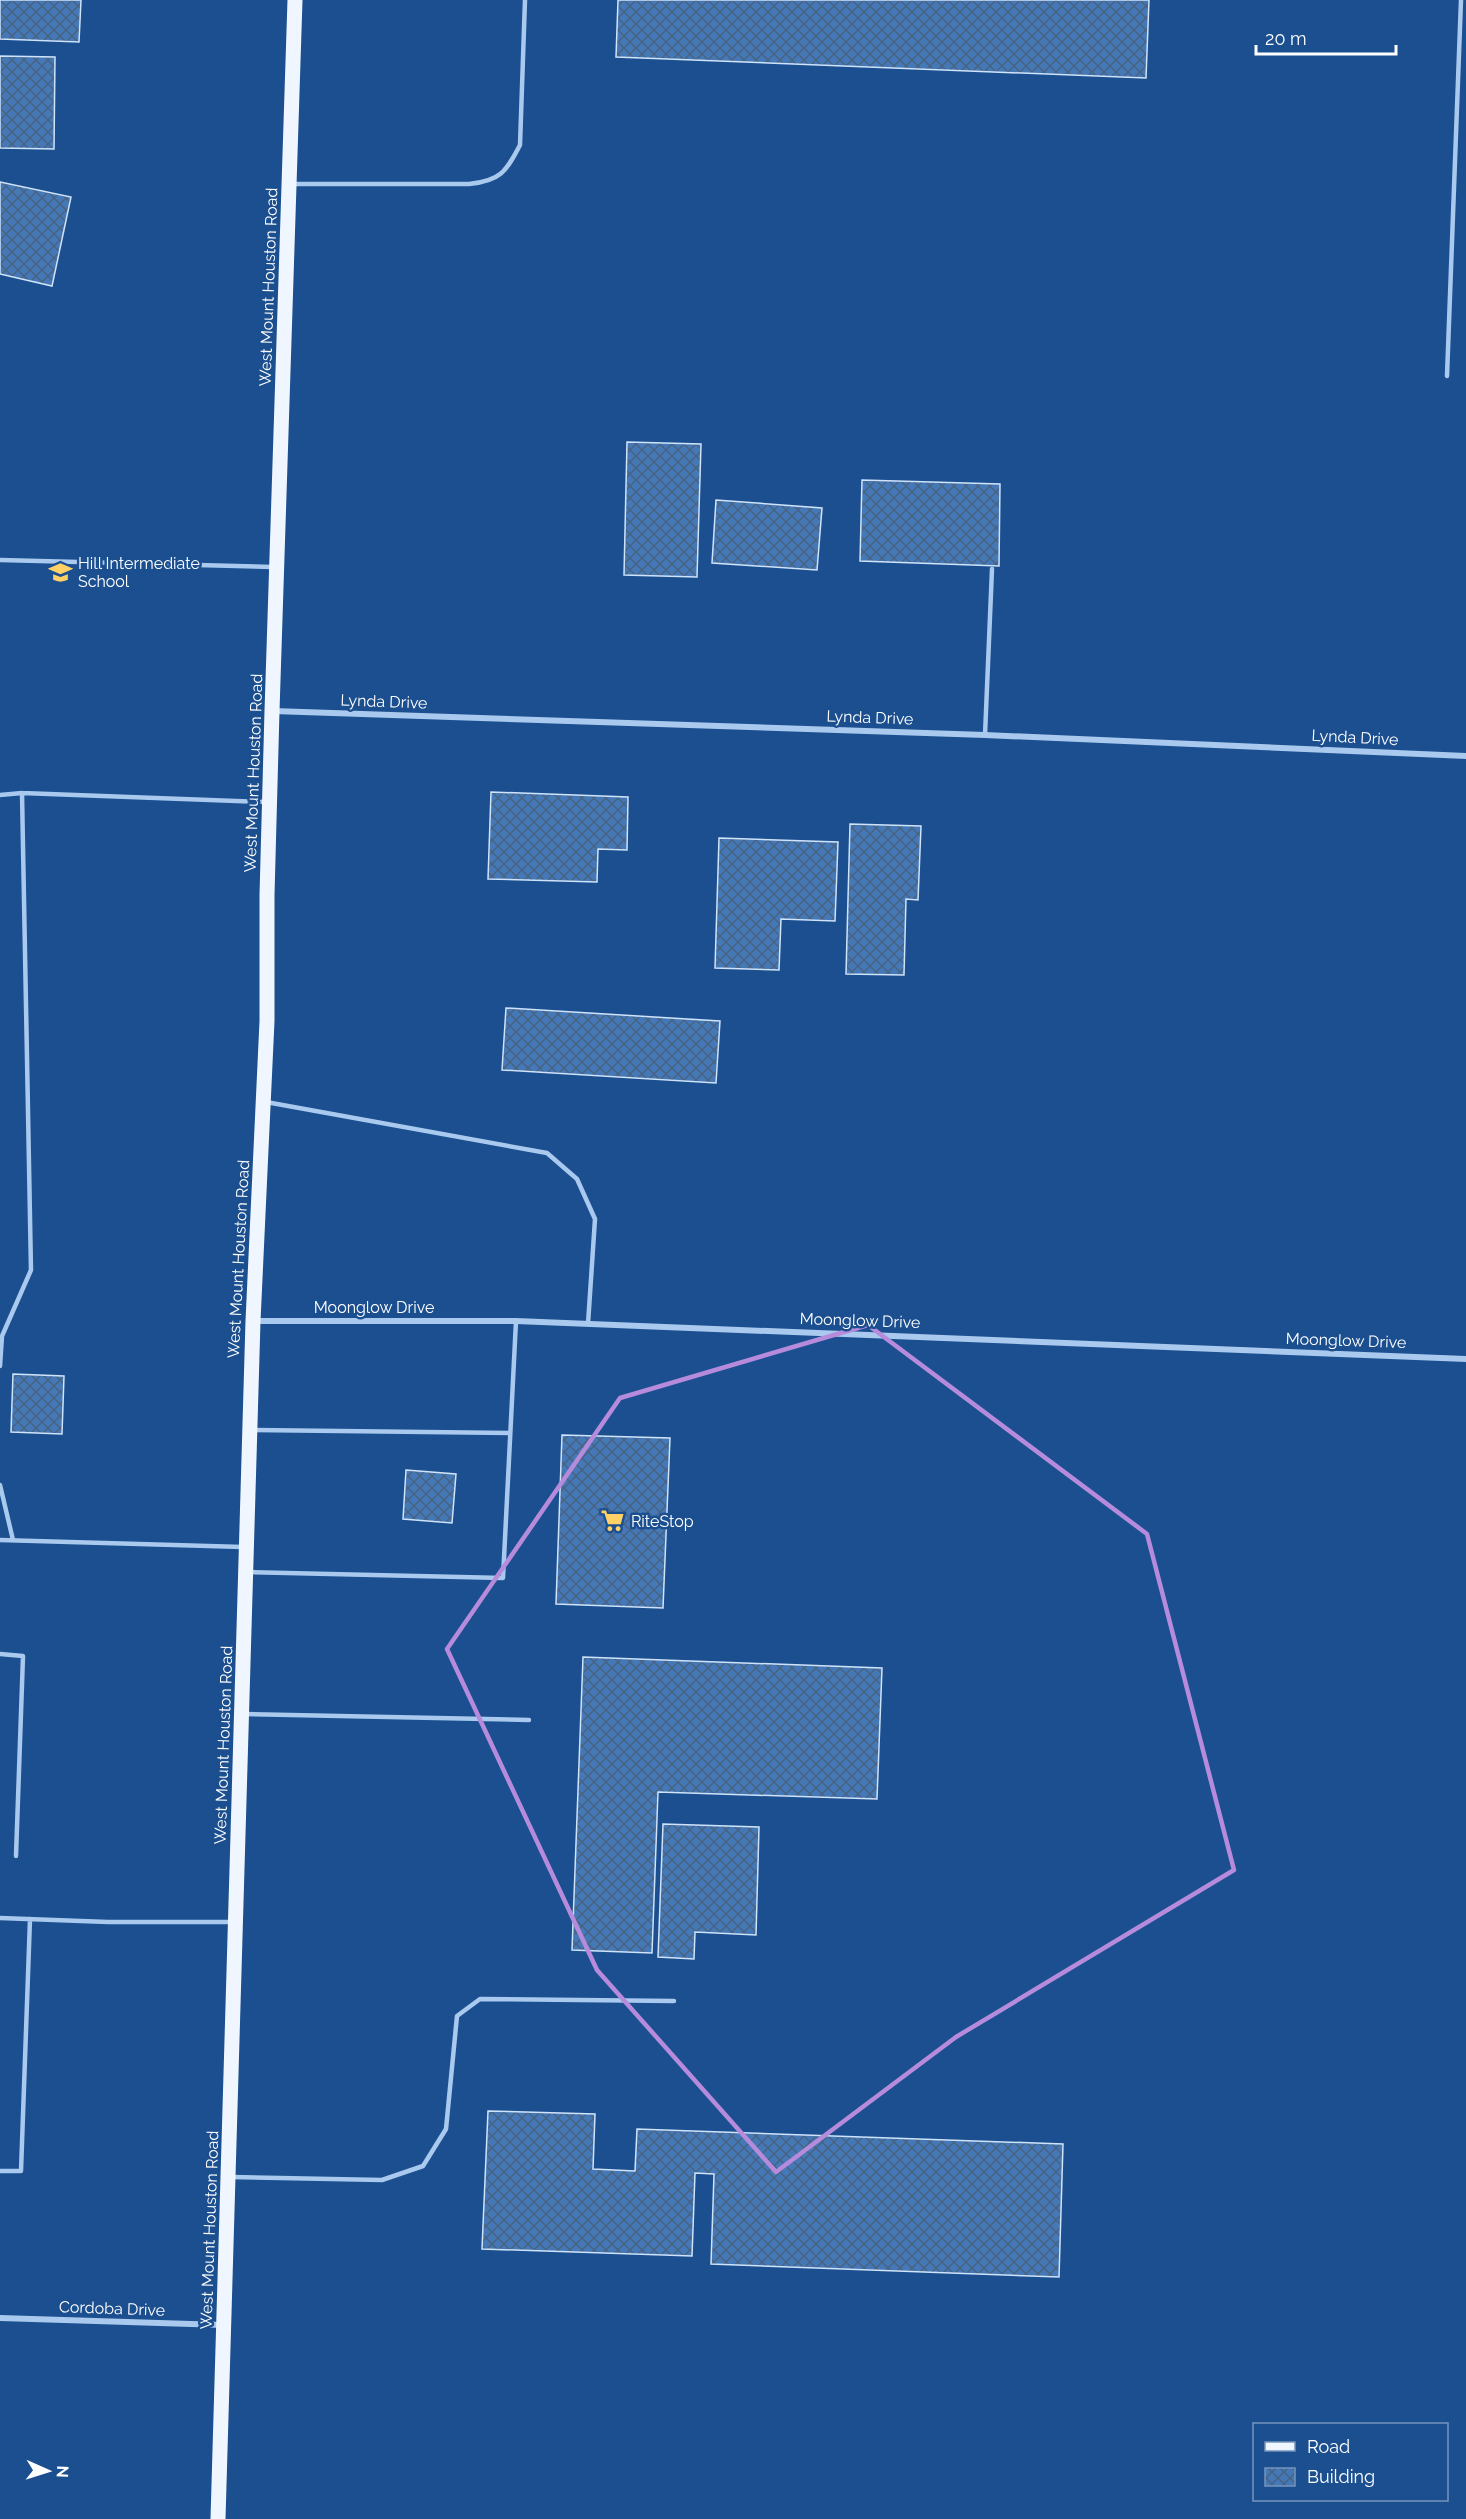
<svg xmlns="http://www.w3.org/2000/svg" width="1466" height="2519" font-family="Raleway,sans-serif">
<defs>
<pattern id="building-cross-hatch" width="8" height="8" patternUnits="userSpaceOnUse" patternTransform="scale(1.5)"><rect width="8" height="8" fill="#4478b7"/><path d="M0 0l8 8M0 8l8-8" fill="none" stroke="#486282"/></pattern>
</defs>
<rect width="100%" height="100%" fill="#1b4f8f"/>
<!-- building -->
<path fill="url(#building-cross-hatch)" stroke="#cfe3fa" stroke-width="1.5" d="M0,0H81L79,42L0,39Z
M618,0H1149L1146,78L616,57Z
M0,56L55,57L54,149L0,148Z
M0,182L71,197L52,286L0,274Z
M627,442L701,444L697,577L624,575Z
M862,480L1000,484L999,566L860,561Z
M716,500L822,508L817,570L712,563Z
M491,792L628,797L627,850L598,849L597,882L488,879Z
M850,824L921,826L918,900L906,899L904,975L846,974Z
M719,838L838,842L835,921L781,919L779,970L715,968Z
M506,1008L720,1021L716,1083L502,1070Z
M13,1374L64,1376L62,1434L11,1432Z
M562,1435L670,1438L663,1608L556,1604Z
M406,1470L456,1474L452,1523L403,1519Z
M583,1657L882,1668L877,1799L658,1792L652,1953L572,1950Z
M663,1824L759,1827L756,1935L695,1932L694,1959L658,1957Z
M488,2111L595,2114L593,2169L635,2171L637,2129L1063,2144L1059,2277L711,2264L714,2174L695,2173L692,2256L482,2249Z"/>
<g fill="none" stroke-linecap="round" stroke-linejoin="round">
<!-- service -->
<path stroke="#a9c9ee" stroke-width="4.5" d="M292,184H469C500,181 506,172 520,145L525,0
M1447,376L1461,0
M0,560L273,567
M985,735L992,569
M22,793L265,802
M0,795L22,793L31,1270L2,1336L0,1366
M266,1102L547,1153L577,1179L595,1219L588,1324
M252,1430L510,1433
M0,1485L13,1540
M0,1540L243,1547
M248,1572L503,1578L516,1321
M0,1654L23,1656L16,1856
M244,1714L529,1720
M0,1918L108,1922H232
M0,2171H21L30,1919
M231,2177L382,2180L423,2166L446,2129L457,2016L480,1999L674,2001"/>
<!-- minor -->
<path stroke="#a9c9ee" stroke-width="6" d="M273,711L985,735L1466,756
M253,1321H516L1466,1359
M0,2318L223,2325"/>
<!-- primary -->
<path stroke="#f0f6ff" stroke-width="15" d="M218,2519L253,1321L267,1021V895L272,711L295,0"/>
</g>
<!-- marked area -->
<path fill="none" stroke="#b68bdc" stroke-width="4.5" stroke-linejoin="round" d="M868,1325L1147,1534L1234,1870L956,2037L776,2172L597,1970L447,1649L620,1398Z"/>
<!-- icons -->
<defs>
<symbol id="school-bare" viewBox="-9 -9 18 18"><path d="M0-5L7-2L0 1L-7-2ZM-4 1L0 2.5L4 1V4Q0 6-4 4Z" fill="#ffd166" stroke="#1b4f8f" stroke-width="2.5" paint-order="stroke"/></symbol>
<symbol id="supermarket-bare" viewBox="-9 -9 18 18"><path d="M-6-5.5h2.5l.6 2H6L4.5 2H-2.5L-4.4-4H-6ZM-1.5 3.2a1.3 1.3 0 1 0 .1 0ZM3 3.2a1.3 1.3 0 1 0 .1 0Z" fill="#ffd166" stroke="#1b4f8f" stroke-width="2.5" paint-order="stroke"/></symbol>
</defs>
<g fill-rule="evenodd">
<use href="#school-bare" x="44" y="556" width="33" height="33"/>
<use href="#supermarket-bare" x="596" y="1504" width="33" height="33"/>
</g>
<g text-anchor="middle" stroke-width="5" stroke-linejoin="round" paint-order="stroke">
<!-- street labels -->
<g font-size="16" fill="#fff" stroke="#1b4f8f">
<text transform="translate(268 287) rotate(-88)" y="6">West Mount Houston Road</text>
<text transform="translate(384 701) rotate(2)" y="6">Lynda Drive</text>
<text transform="translate(870 717) rotate(2)" y="6">Lynda Drive</text>
<text transform="translate(1355 737) rotate(3)" y="6">Lynda Drive</text>
<text transform="translate(253 773) rotate(-88)" y="6">West Mount Houston Road</text>
<text transform="translate(238 1259) rotate(-87)" y="6">West Mount Houston Road</text>
<text x="374" y="1313">Moonglow Drive</text>
<text transform="translate(860 1320) rotate(2)" y="6">Moonglow Drive</text>
<text transform="translate(1346 1340) rotate(2)" y="6">Moonglow Drive</text>
<text transform="translate(223 1745) rotate(-88)" y="6">West Mount Houston Road</text>
<text transform="translate(209 2230) rotate(-88)" y="6">West Mount Houston Road</text>
<text transform="translate(112 2308) rotate(2)" y="6">Cordoba Drive</text>
</g>
<!-- poi labels -->
<g font-size="16" fill="#fff" stroke="#1b4f8f" text-anchor="start">
<text x="78" y="569">Hill Intermediate<tspan x="78" dy="18">School</tspan></text>
<text x="631" y="1527">RiteStop</text>
</g>
</g>
<!-- legend -->
<rect x="1253" y="2423" width="195" height="78" fill="#1b4f8f" stroke="#7695bc" stroke-width="1.5"/>
<rect x="1265" y="2442" width="30" height="9" fill="#f0f6ff" stroke="#7695bc" stroke-width="1.5"/>
<text x="1307" y="2453" font-size="18" fill="#ffffff">Road</text>
<rect x="1265" y="2468" width="30" height="18" fill="url(#building-cross-hatch)" stroke="#7695bc" stroke-width="1.5"/>
<text x="1307" y="2483" font-size="18" fill="#ffffff">Building</text>
<!-- north arrow -->
<g transform="translate(48 2471) rotate(93)" stroke="#1b4f8f" stroke-width="4.5" paint-order="stroke">
<path d="M0-4.5L10 22L0 15L-10 22Z" fill="#ffffff"/>
<text y="-9" font-size="16" font-weight="bold" text-anchor="middle" fill="#ffffff">N</text>
</g>
<!-- scale -->
<path d="M1256 45v9h140v-9" fill="none" stroke="#ffffff" stroke-width="3"/>
<text x="1265" y="45" font-size="18" fill="#ffffff" stroke="#1b4f8f" stroke-width="4.5" paint-order="stroke">20 m</text>
</svg>
